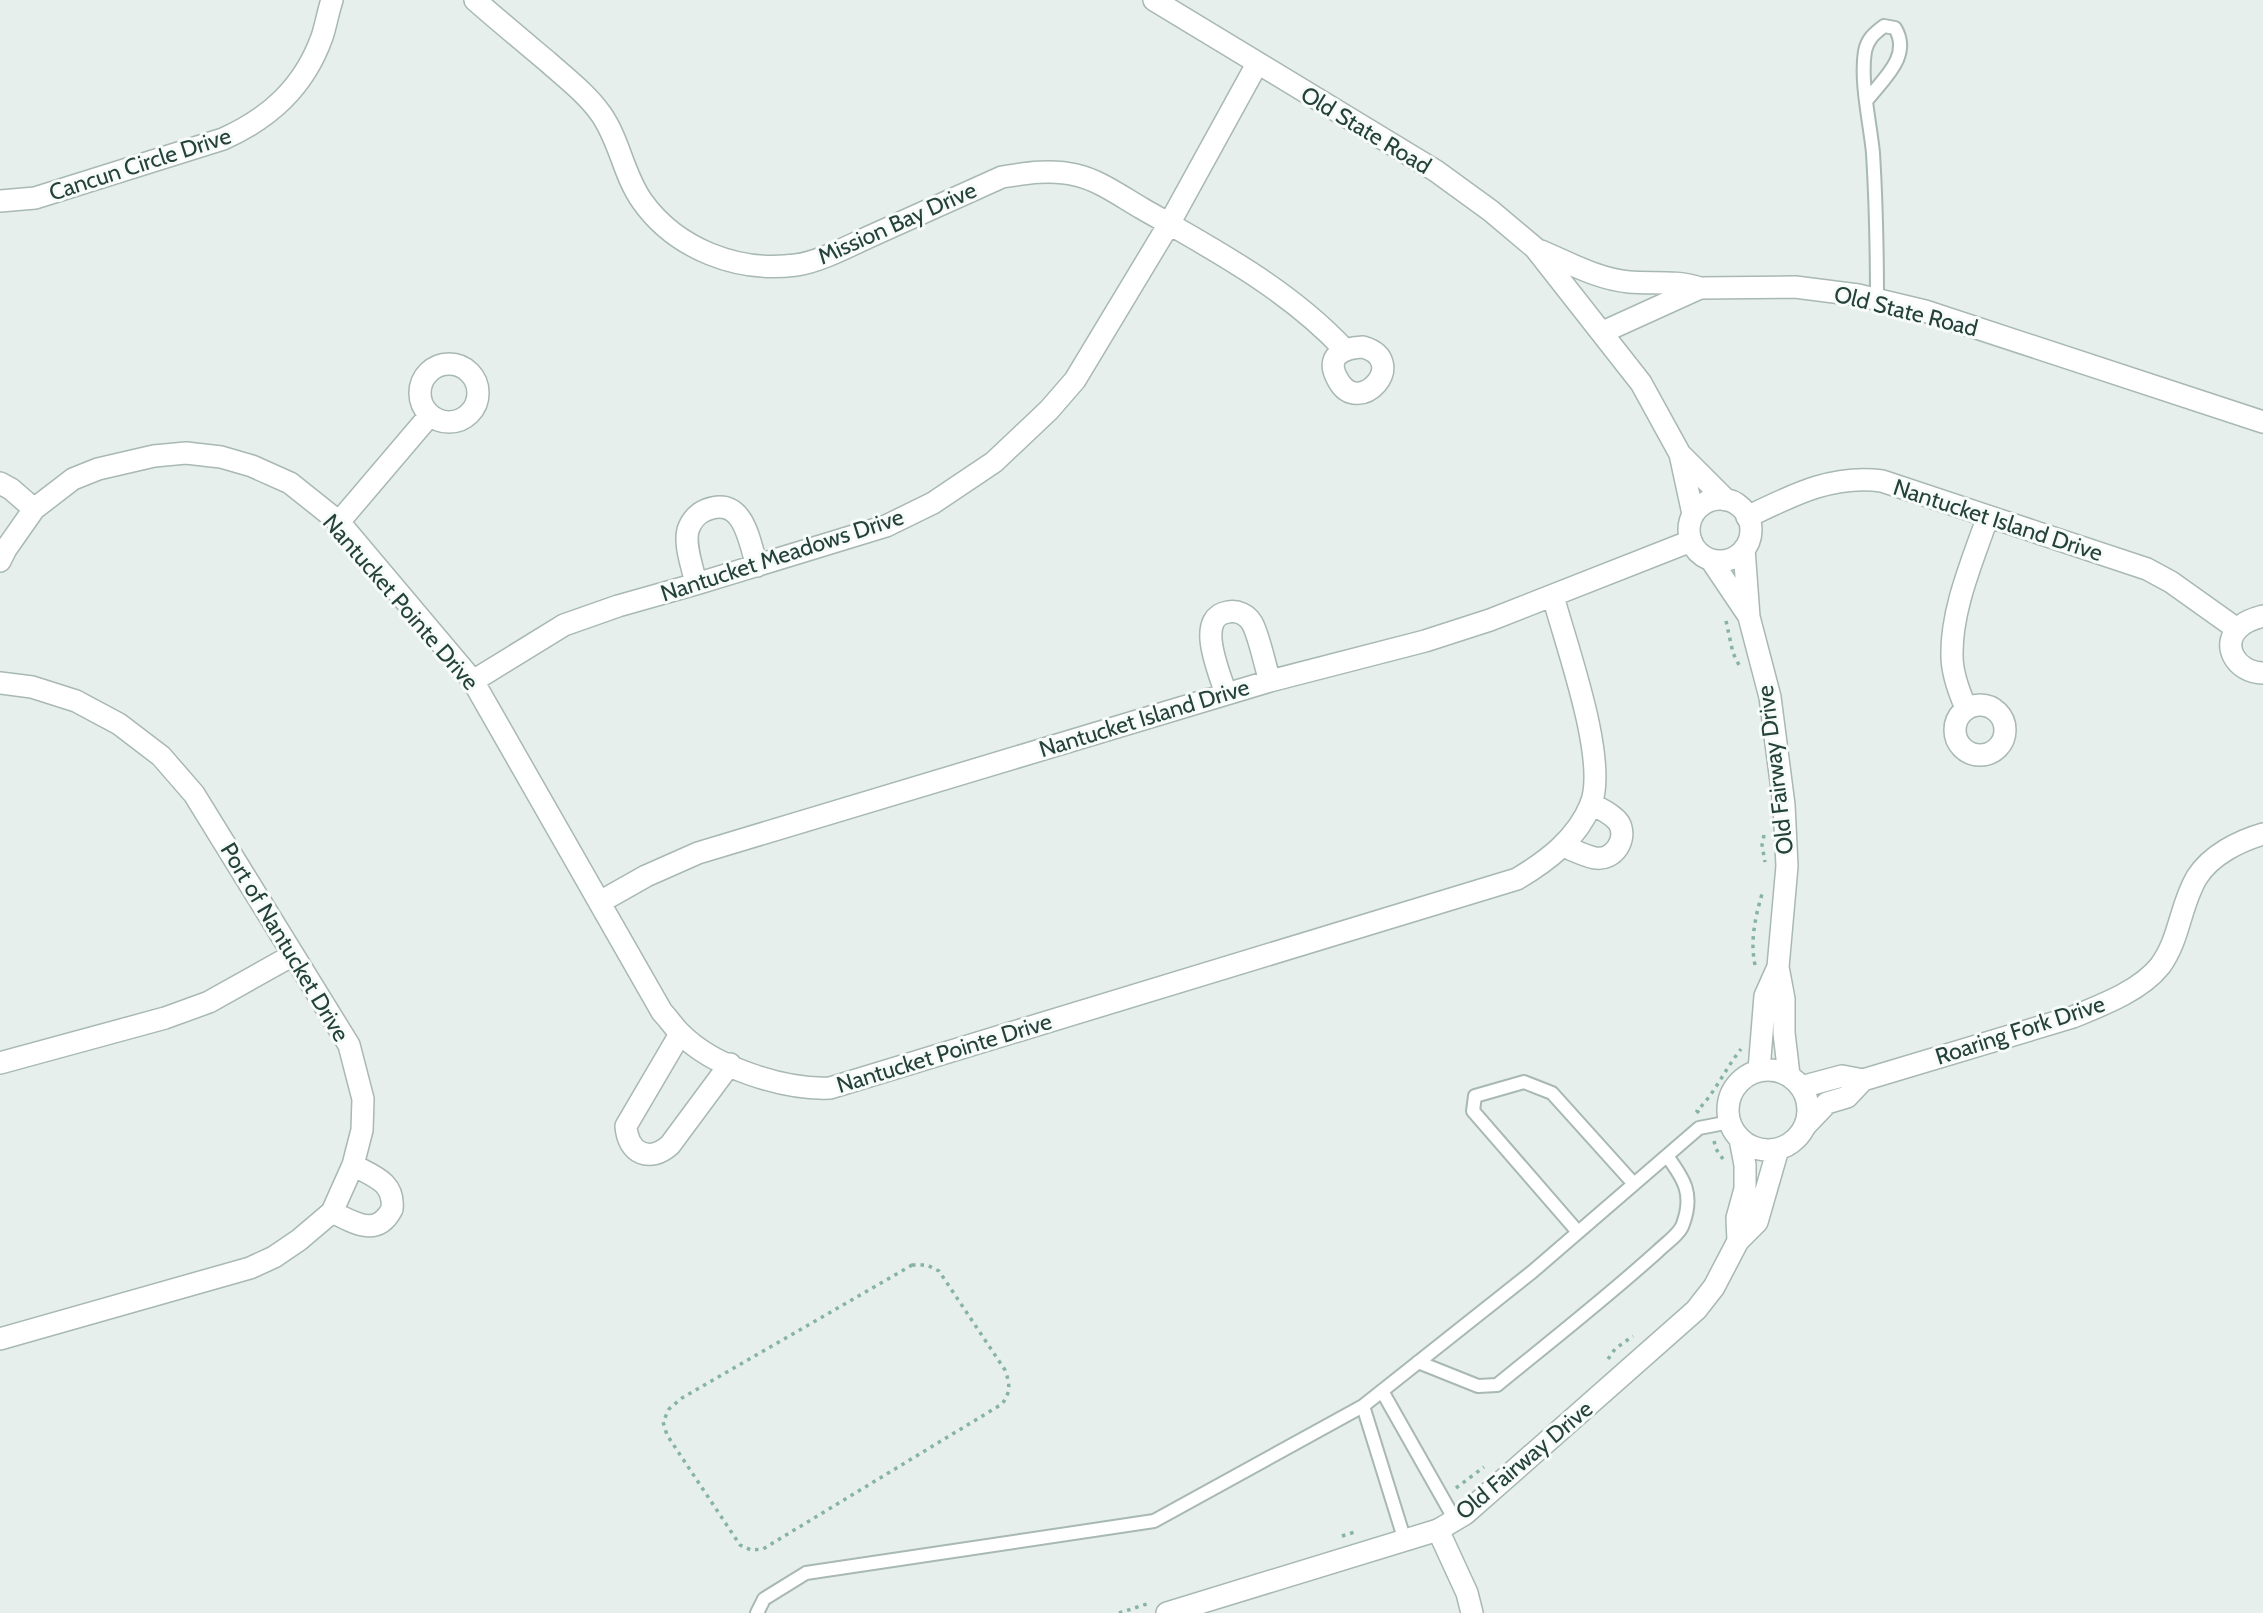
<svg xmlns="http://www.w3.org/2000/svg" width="2263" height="1613" font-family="Cabin,sans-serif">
<rect width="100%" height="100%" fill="#e6efeb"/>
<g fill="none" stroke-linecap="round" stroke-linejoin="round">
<defs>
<path id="service" d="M1867,100C1883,79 1912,56 1895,28L1884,26C1874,34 1868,38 1865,51C1860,82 1870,122 1873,153C1876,202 1877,251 1877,300
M1578,1232L1473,1111L1475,1096L1524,1082L1552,1093L1634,1184
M1418,1362L1478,1386L1497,1385C1551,1341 1606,1298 1658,1251C1666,1243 1680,1234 1683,1224C1694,1194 1684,1179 1667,1156
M1382,1391L1455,1520
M1363,1406L1405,1541
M757,1613L764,1599L806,1573L1154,1521L1363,1406L1532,1272L1699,1128L1730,1122"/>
<path id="minor" d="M475,0C499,21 523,41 548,62C566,78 587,94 601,114C620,141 623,174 642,201C676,249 738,273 796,265C819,262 849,246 871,236C914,217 958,197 1002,177C1026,173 1052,169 1076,175C1099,180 1122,197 1143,209C1213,249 1288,289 1344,349
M0,201L35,198L223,139C270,118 304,87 322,37C326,25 328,12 332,0
M1363,347C1411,361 1359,419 1338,380C1324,356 1343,348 1363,347Z
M420 393a29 29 0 1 1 58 0a29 29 0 1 1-58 0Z
M0,483L11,489L34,509
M1747,517C1791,496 1832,474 1882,481L2147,569L2171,582L2237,629
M339,522L430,415
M0,561L6,549L34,509L73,479L98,469L154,456L186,453L221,457L252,466L290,483L339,522L473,681L662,1012C668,1018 673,1026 680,1033C713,1067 783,1090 830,1088L1517,879C1547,861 1577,839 1591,804C1608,759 1566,645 1553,596
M696,584C693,568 684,546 688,530C691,521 698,513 706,510C744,495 749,541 757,566
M2263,616C2256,618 2248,620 2242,625C2218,643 2236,673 2263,673
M473,681L564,625L618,606L696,584L886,526L933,503L994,462L1049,410L1075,380L1169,224L1257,64
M0,683L32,687L76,701L119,724L161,756L194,794L349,1045L363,1099L362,1130L353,1165L332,1212L299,1240L274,1257L250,1268L0,1339
M1226,694C1220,674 1194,617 1228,612C1238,610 1247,615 1252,623C1259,635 1265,666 1270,681
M1955 730a25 25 0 1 1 50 0a25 25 0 1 1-50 0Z
M1966,708C1959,692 1952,674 1952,656C1951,609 1973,560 1988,516
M1563,846C1573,850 1585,856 1595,858C1614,861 1628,839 1619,823C1613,814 1600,809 1591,803
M600,902L646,876L698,853L1270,681L1425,641L1490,620L1691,541
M680,1034L626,1126C628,1154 650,1163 670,1145L730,1064
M0,1063L165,1018L209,1002L293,955
M1801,1087L1842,1076L1863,1080L2073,1017C2102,1005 2140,991 2160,966C2180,939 2180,905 2197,877C2211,855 2239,841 2263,834
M1805,1126L1827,1103L1847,1097L1863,1080
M332,1212C355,1223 377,1238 392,1209C395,1182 373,1176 353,1165
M1438,1530L1467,1593L1472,1613"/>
<path id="tertiary" d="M1154,0L1436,171L1491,211L1535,248L1641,383L1680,454L1726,500
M1541,251C1569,263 1598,279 1629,282C1653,284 1677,280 1700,288
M1603,332L1700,288L1795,287L1858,295L1925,311L2263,422
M1680,454L1693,514
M1689 530a31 31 0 1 1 62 0a31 31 0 1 1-62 0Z
M1744,549L1749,617L1770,697L1784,805L1787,866L1778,967L1784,999V1033L1789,1075
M1711,560L1748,615
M1728 1110a40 40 0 1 1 80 0a40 40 0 1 1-80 0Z
M1759,1070L1765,996L1778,967
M1738,1241L1737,1218L1745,1189V1165L1740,1139
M1167,1613L1438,1530L1465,1514L1696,1310L1714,1287L1738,1241L1757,1222L1778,1149"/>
</defs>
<!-- service casing -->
<use href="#service" stroke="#a8b8b2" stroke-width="16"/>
<!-- minor casing -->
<use href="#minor" stroke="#a8b8b2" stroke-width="24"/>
<!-- tertiary casing -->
<use href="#tertiary" stroke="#a8b8b2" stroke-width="24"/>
<!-- path -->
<path stroke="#86b3a5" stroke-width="3.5" stroke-dasharray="3.5 5" stroke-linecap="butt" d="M1726,621L1733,653L1740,667
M1764,835L1762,845L1765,862
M1755,965C1750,941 1755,918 1762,894
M1699,1113L1697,1111C1715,1093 1725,1069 1741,1049
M1714,1141L1716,1149L1723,1159
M912,1265H927L939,1271L1005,1370C1010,1384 1011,1392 1002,1404L763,1549L751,1550L740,1545L667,1435L663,1422L669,1409L682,1398Z
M1608,1359L1615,1349L1633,1336
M1456,1488L1484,1467
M1342,1536L1358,1531
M1119,1613L1150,1603"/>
<!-- service -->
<use href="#service" stroke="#fff" stroke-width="12"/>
<!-- minor -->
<use href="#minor" stroke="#fff" stroke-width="21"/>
<!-- tertiary -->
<use href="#tertiary" stroke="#fff" stroke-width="21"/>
</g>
<g text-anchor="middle" stroke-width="6" stroke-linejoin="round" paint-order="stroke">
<!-- street labels -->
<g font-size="23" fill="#24423a" stroke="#f7fbf9">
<text transform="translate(1366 130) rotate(31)" y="8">Old State Road</text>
<text transform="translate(140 164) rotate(-18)" y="8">Cancun Circle Drive</text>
<text transform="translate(897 223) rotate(-24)" y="8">Mission Bay Drive</text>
<text transform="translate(1906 311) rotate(14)" y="8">Old State Road</text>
<text transform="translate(1998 520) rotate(18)" y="8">Nantucket Island Drive</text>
<text transform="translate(782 555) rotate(-18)" y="8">Nantucket Meadows Drive</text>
<text transform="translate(401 602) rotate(49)" y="8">Nantucket Pointe Drive</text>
<text transform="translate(1144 718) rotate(-17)" y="8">Nantucket Island Drive</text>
<text transform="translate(1775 770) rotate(-97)" y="8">Old Fairway Drive</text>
<text transform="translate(285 942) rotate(59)" y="8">Port of Nantucket Drive</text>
<text transform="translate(2020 1030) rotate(-18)" y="8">Roaring Fork Drive</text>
<text transform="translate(944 1053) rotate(-17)" y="8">Nantucket Pointe Drive</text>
<text transform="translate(1524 1460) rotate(-40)" y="8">Old Fairway Drive</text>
</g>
</g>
</svg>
